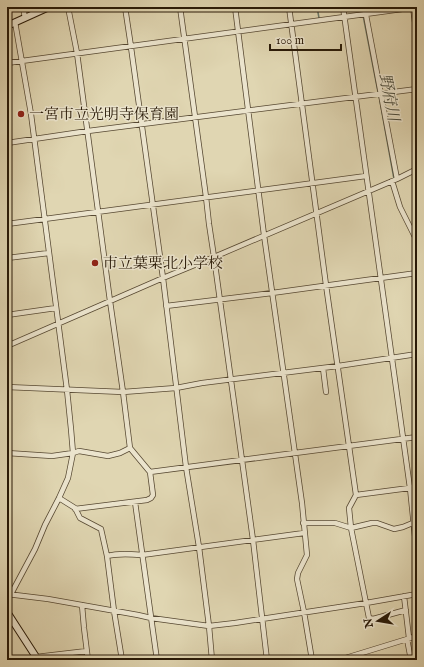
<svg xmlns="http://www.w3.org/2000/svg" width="424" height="667" font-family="'IM FELL English','Noto Serif JP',serif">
<rect width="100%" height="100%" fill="#e0d6b2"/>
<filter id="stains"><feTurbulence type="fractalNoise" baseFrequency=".005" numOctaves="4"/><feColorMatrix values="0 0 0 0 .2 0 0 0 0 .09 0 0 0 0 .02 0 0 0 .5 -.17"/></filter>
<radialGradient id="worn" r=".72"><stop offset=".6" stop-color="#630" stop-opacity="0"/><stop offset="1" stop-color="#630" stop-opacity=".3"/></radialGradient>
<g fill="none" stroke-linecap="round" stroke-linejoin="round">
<!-- stream -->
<path stroke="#69796a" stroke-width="1.5" d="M317,7L319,18
M363,15L378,92
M379,96L394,179"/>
<defs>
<path id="minor" d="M23,7L25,18
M68,7L77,53L110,301L123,392L130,448L150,472L153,495L151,498L147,500L75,509
M125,7L130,40L163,278L186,467L199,547L209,626L212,660
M180,7L206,197L209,224L214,257L253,540L267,660
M235,7L264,235L302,503L307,555L298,573L297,579L304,612L312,660
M289,7L326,285L356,495L349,508L351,528L335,523H303
M343,7L410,488L417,556
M413,7L417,38
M366,15L397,179
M7,63L417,7
M7,143L88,131L417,89
M392,181L400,207L417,241
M7,224L366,176
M7,258L49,253
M166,306L272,293L417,273
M7,315L56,308
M7,346L163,278L214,257L397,179L417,169
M323,368L326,392
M7,387L123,392L176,388L202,383L338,366L417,354
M7,453L52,456L73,453L79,451L108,456L120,453L130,448
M150,472L417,437
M356,495L417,487
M59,498L75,508L80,518L101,529L107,556L114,611L122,660
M135,502L157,660
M107,556C119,553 130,554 142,555L304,533
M7,594L48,599L138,615L151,618L209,626L235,623L366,603L417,594
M11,594L35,549L45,525L59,498L68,478L73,453L71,429L67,390L31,114L15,22
M404,596L409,638
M82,605L84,628L88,660
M406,610L373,619L369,618L351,528L372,523H377L394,529L403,527L415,522
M407,639L411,660
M36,657L87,651
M339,660L417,636"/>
<path id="secondary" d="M7,26L49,7
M7,612L38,660"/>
</defs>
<!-- minor casing -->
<use href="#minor" stroke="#564832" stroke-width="6"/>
<!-- secondary casing -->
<use href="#secondary" stroke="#281907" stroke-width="8"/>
<!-- minor -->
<use href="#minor" stroke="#ebe4cd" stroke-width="4.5"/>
<!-- secondary -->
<use href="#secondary" stroke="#ebe4cd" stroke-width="6"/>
</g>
<!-- markers -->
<g fill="#8f2418" stroke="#ebe4cd" stroke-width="1.5">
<circle cx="21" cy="114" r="4"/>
<circle cx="95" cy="263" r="4"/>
</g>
<g text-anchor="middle" stroke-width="3" stroke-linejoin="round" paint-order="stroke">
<!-- poi labels -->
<g font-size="15" fill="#281907" stroke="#ebe4cd" text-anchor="start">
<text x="29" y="119">一宮市立光明寺保育園</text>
<text x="103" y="268">市立葉栗北小学校</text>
</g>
<!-- water labels -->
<g font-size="16" font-style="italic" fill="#484939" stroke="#ebe4cd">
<text transform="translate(390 97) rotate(79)" y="6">野府川</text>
</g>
</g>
<!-- margin -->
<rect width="424" height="667" fill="none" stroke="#e0d6b2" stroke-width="24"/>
<rect x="8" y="8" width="408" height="651" fill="none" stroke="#281907" stroke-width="2"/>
<rect x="12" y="12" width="400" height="643" fill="none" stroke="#281907"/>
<!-- north arrow -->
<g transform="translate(378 621) rotate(258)" stroke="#ebe4cd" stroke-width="3" paint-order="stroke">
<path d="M0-3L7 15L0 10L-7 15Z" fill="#281907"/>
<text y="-6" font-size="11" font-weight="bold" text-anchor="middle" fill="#281907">N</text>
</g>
<!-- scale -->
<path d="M270 44v6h71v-6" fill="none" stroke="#281907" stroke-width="2"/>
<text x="276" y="44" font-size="12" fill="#281907" stroke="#ebe4cd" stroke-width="3" paint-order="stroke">100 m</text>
<rect width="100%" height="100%" filter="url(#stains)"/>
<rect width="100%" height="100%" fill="url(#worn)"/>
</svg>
